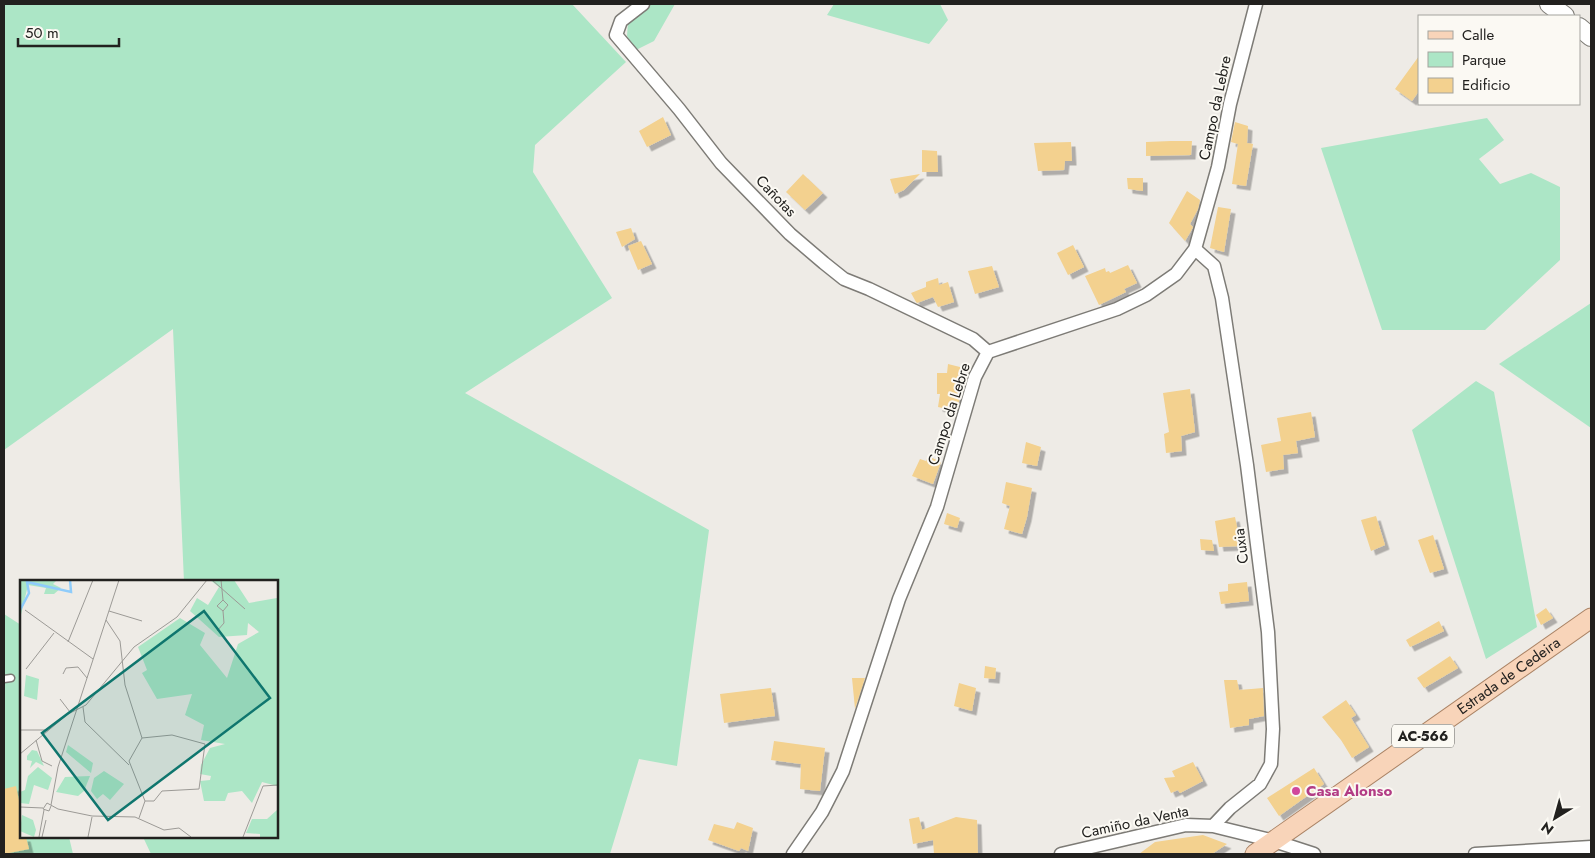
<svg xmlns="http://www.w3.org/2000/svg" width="1595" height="858" font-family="Jost,sans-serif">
<defs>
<filter id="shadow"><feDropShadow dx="4.5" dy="4.5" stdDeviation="0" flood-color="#0004"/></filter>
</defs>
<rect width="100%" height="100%" fill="#eeebe6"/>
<!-- green -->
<path fill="#ace6c6" d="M4,4H572L626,62L535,145L533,172L612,298L465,393L709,530L677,766L639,759L610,854H151L143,837H276V582H184L173,329L4,450Z
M649,4H675L654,41L636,50L627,36L628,22Z
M834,4H940L948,20L929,44L827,15Z
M1487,118L1504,140L1479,159L1500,184L1531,173L1560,187V260L1485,330H1382L1321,148Z
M1591,303V428L1499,364Z
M1476,381L1494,392L1537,627L1486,659L1412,430Z
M4,614L21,625V837H69L73,854H4Z"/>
<!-- building -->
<path fill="#f3d18f" filter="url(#shadow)" d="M1419,56V91L1412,101L1395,89Z
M663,117L671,135L647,147L639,131Z
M1235,122L1248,126L1247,143L1253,144L1246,186L1232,184L1238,144L1231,142Z
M1171,141H1192L1191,155L1146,156V142Z
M1071,142L1072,161H1065L1064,170L1038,171L1034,143Z
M922,150L937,151L938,172H922Z
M803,174L823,193L805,210L786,192Z
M920,174L904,190L895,194L890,179Z
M1127,178H1143V191L1128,189Z
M1187,191L1200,200L1198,209L1190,224L1193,227L1191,231L1185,241L1169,223Z
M1218,207L1231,209L1224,252L1210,248Z
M631,228L635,239L622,247L616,232Z
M641,241L652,264L638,270L628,246Z
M1073,245L1084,267L1068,275L1057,253Z
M1128,265L1137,283L1124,289L1126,292L1099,305L1085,276L1105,268L1106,272L1109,271L1110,273Z
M992,266L999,287L975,294L968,271Z
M938,278L939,285L948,282L954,302L938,307L933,297L917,303L916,302L911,293L926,287V282Z
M948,364L964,368L958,397L960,398L956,411L938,407L940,394H937V373H947Z
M1190,389L1195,432L1181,436L1182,451L1166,453L1164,434L1169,432L1163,393Z
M1311,412L1315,437L1296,441L1298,453L1283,455L1284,469L1266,472L1261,445L1281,441L1277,418Z
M1026,442L1041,447L1037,466L1022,463Z
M928,456L941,462L933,484L912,476L920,459L926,461Z
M1006,482L1032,488L1027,517L1022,534L1004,529L1010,506L1002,503Z
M947,513L960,518L957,528L944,524Z
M1376,516L1385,545L1371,551L1361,520Z
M1235,517L1241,546L1219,547L1215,521Z
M1433,535L1444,569L1430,573L1418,540Z
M1200,539L1212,540L1214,551L1201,550Z
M1247,582L1249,601L1221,604L1219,592L1228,591V584Z
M1546,608L1553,618L1541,625L1536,615Z
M1439,621L1444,631L1410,647L1406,640Z
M1450,656L1458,668L1424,688L1417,678Z
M985,666L996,668L995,679L984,678Z
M852,678H865L855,709Z
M1224,680H1237L1239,690L1263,688L1264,716L1249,719V725L1230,728Z
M959,683L976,688L972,711L954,706Z
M771,688L775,716L724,723L720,694Z
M1346,700L1356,715L1351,718L1369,747L1352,758L1341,740L1322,717Z
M774,741L825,748L820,791L800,789L801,764L771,760Z
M1193,762L1203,781L1180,793L1178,790L1171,793L1164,778L1175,777L1172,771Z
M1314,768L1324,784L1279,816L1267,798Z
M16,786L21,810V837H26L29,849L4,854V789Z
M919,817L922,830L956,817L977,820L978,854H934L933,840L913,844L909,819Z
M737,822L753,828L748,851L741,848L739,851L708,840L714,824L734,829Z
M1203,835L1227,844L1212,854H1139L1155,842Z"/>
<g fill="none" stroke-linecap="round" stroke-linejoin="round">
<defs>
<path id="lane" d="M4,679L11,678"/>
<path id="street" d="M643,4L621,21L616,35L679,109L721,163L790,234L824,263L844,279L869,289L973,339L988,352
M1195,249L1214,266L1222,298L1247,465L1268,632L1273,729L1271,764L1260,784L1230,808L1213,826
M793,854L822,812L843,771L899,599L937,507L975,377L988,352L1117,309L1146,295L1176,274L1195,249L1218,167L1230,104L1256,4
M1061,854L1186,825L1213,826L1274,841L1314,854
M1475,854L1591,847"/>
<path id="secondary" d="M1549,4L1565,16
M1579,27L1591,37"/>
<g id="primary">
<path id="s1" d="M1255,854L1591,618"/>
</g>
</defs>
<!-- lane casing -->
<use href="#lane" stroke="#7d7b76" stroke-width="9"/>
<!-- street casing -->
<use href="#street" stroke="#7d7b76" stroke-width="15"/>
<!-- secondary casing -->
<use href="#secondary" stroke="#7d7b76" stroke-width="20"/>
<!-- primary casing -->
<use href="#primary" stroke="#aa8365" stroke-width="21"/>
<!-- lane -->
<use href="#lane" stroke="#fff" stroke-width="6"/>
<!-- street -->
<use href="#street" stroke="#fff" stroke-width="12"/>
<!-- secondary -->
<use href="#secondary" stroke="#fff" stroke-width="18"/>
<!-- primary -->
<use href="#primary" stroke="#f8d4b9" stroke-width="19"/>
</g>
<!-- markers -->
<circle fill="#d1479c" stroke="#fbf9f3" stroke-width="2" cx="1296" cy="791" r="5"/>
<g text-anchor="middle" stroke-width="4" stroke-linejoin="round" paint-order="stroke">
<!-- shield labels -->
<rect fill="#fbf9f3" stroke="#63625f" stroke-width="1" x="1392" y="724.5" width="62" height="23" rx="4"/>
<g font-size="14" font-weight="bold" fill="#22211f">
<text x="1423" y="741">AC-566</text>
</g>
<!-- street labels -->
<g font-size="15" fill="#22211f" stroke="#fbf9f3">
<text transform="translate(1215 108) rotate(-78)" y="5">Campo da Lebre</text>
<text transform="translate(776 196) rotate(46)" y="5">Cañotas</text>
<text transform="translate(949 414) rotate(-72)" y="5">Campo da Lebre</text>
<text transform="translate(1241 546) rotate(-97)" y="5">Cuxia</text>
<text dy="5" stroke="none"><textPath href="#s1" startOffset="310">Estrada de Cedeira</textPath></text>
<text transform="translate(1135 822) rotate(-12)" y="5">Camiño da Venta</text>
</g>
<!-- hotel labels -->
<g font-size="15" font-weight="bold" fill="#b23c85" stroke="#fbf9f3" text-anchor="start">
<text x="1306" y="796">Casa Alonso</text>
</g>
</g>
<!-- overview -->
<g transform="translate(20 580)">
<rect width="258" height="258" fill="#eeebe6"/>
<path d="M0,0H37L33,4L41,8L34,14H24L26,8L8,5L0,39ZM190,0H214L229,23L257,18V206L242,202L232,223L222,211L208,213L205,221H184L180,201L190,200L191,196L180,194L181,185L190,168L205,164L181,160L184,145L165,135L172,114L137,119L122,93L127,90L118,67L160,38L185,53L180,65L207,98L218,64L239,52L228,43L227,55L199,57L170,31L177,18L188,25L199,7ZM6,95L19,99L17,120L4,116ZM48,165L73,183L71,193L46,172ZM12,170L17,171L24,186L16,182L10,188L12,181L7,180V176ZM18,187L32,198L28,210L14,205L9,224L0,223V212L5,210L8,196ZM84,191L104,204L90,220L83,214L77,219L71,211L74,198ZM70,196L64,211L58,216L36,212L45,197ZM257,230V257H240V254L226,253L232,239H247ZM2,235L13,240L16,250L14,257L0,251Z" fill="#ace6c6"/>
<path fill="none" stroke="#8eccfb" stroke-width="2.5" d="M0,30L9,13L7,2L51,12L50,0"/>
<path fill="none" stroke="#9c9a96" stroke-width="1" d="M192,0L225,29M203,20L197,26L203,31M5,30L73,79M89,31L122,41M86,40L100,61L105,105L122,158L109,181L125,221L119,238M197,51L204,43L203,31L208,25L203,20L201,0M48,62L73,0M6,89L34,53M43,94L46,88L58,87L67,98M40,119L50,132M63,127L65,142L109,185M0,150H28M122,158L152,155L185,164L179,209L142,211L134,221H125M16,160L22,181L32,186M0,174L48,134L66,125L114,67L157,37L187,0M31,225L38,187L99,0M31,226L29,231L23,229L27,223L38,229L72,236L115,237L144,250L159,248L171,257M0,227L23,228M19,257L24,230M22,257L26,240M68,257L72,237M223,257L243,206L258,205"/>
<path fill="#0f766e" fill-opacity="0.15" stroke="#0f766e" stroke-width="2.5" d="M184,31L250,118L88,240L22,153Z"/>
<rect width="258" height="258" fill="none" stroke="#22211f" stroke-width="2.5"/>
</g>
<!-- border -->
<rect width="1595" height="858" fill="none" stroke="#22211f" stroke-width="10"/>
<!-- legend -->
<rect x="1418" y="15" width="162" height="90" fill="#fbf9f3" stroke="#a4a39e"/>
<rect x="1428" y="31" width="25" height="8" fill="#f8d4b9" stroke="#a4a39e"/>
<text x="1462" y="40" font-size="15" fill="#22211f">Calle</text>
<rect x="1428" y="52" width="25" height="15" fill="#ace6c6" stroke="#a4a39e"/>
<text x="1462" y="65" font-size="15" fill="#22211f">Parque</text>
<rect x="1428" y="78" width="25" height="15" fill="#f3d18f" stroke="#a4a39e"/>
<text x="1462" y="90" font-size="15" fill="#22211f">Edificio</text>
<!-- north arrow -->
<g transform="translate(1555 818) rotate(217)" stroke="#fbf9f3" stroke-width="4" paint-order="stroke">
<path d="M0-4L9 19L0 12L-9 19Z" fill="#22211f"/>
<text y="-8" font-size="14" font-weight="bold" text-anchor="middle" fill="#22211f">N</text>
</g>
<!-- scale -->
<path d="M18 38v8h101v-8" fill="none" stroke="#22211f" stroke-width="2.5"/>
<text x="25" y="38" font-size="15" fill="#22211f" stroke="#fbf9f3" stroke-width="4" paint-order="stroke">50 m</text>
</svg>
